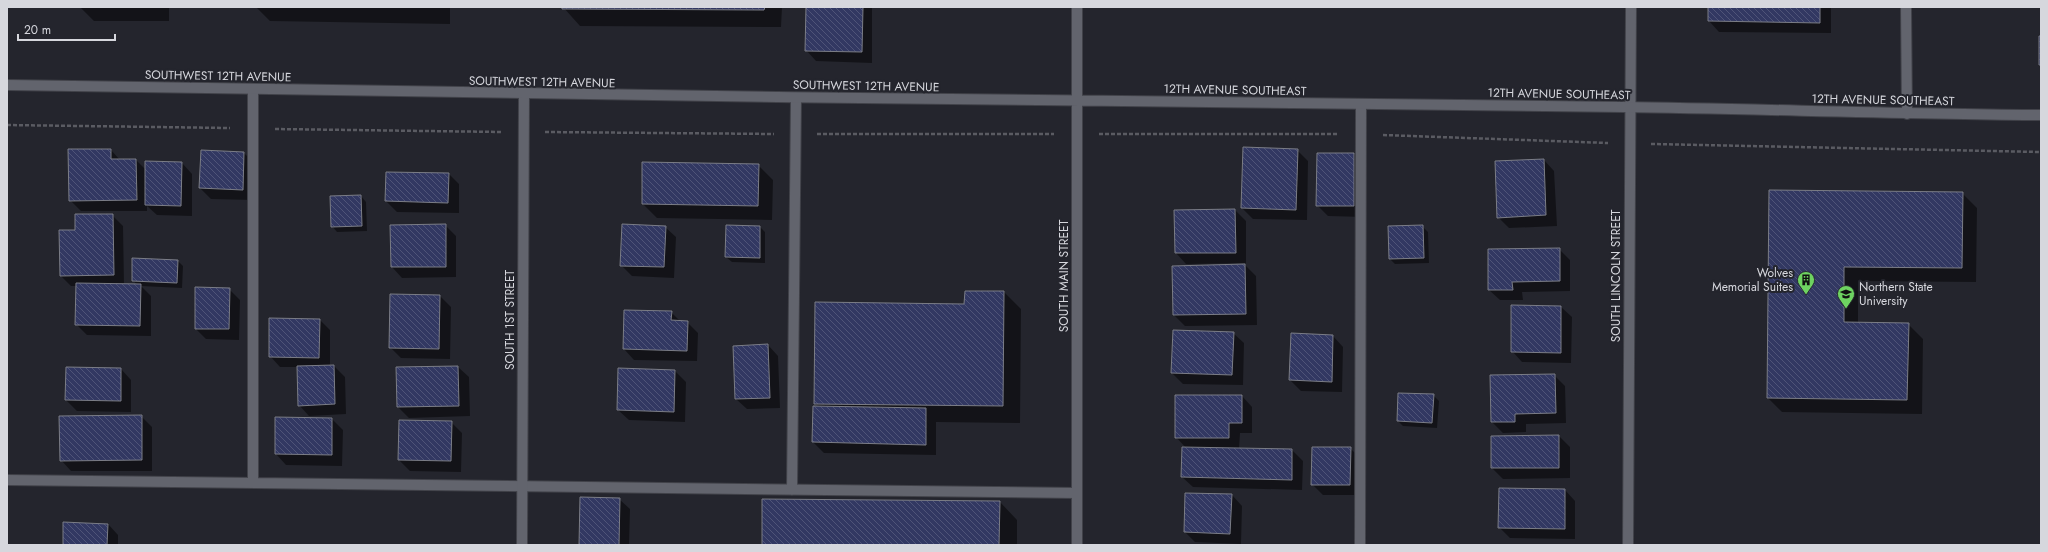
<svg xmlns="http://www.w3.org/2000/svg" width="2048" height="552" font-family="Jost,sans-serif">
<defs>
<pattern id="building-back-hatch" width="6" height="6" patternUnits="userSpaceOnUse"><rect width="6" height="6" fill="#323862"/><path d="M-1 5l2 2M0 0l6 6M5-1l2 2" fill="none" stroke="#4f5478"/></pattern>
</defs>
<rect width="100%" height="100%" fill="#24252d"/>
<!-- shadow -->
<path fill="#0007" d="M80,7H169V21H94Z
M256,7H450V24L270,21Z
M563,7H782L781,27L580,26Z
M807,7H872V63L816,61L806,50Z
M1709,7H1831V33L1719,32L1709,21Z
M111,150L120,160H136L146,170L182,163L192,174V216L157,215L147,206V211H81L70,200Z
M1297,150L1308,161L1307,220L1253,219L1242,208Z
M202,151L244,153L254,163L253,200L211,199L200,188Z
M1354,154L1365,165L1364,217L1328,216L1317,205Z
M1544,160L1554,171L1557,226L1509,228L1498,217Z
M758,165L773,180L772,220L657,218L643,204Z
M449,174L459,184V213L397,212L386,201Z
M1770,191L1962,193L1977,208L1976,282L1858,281V323L1908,324L1923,339L1922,414L1782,412L1768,398Z
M361,196L366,202L367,231L337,232L332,226Z
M1235,210L1246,221V263L1186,264L1176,253Z
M112,215L123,226L124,285H137L133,280L178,261L183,266L182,288L141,286L151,296V336L87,335L76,324L77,286H71L61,276L76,231Z
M445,225L456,236V277L402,278L392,267Z
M1422,226L1428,232L1429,263L1395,264L1390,259Z
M665,227L676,237L674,278L632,276L621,265Z
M760,227L765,232V263L732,262L726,257Z
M1559,249L1570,260V291L1522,292L1523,300H1500L1489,290Z
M1245,265L1256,276L1257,325L1185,326L1174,315L1173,267Z
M229,289L240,300L239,340L206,339L196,329Z
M966,292H1004L1021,309L1020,423L936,422V455L824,453L813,442L814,407H819L815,404L965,305Z
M391,295L440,296L451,307L450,359L401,358L390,347Z
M1561,307L1572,317L1571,363L1522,362L1512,351Z
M625,311L671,312L681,322H687L698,333L697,361L634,360L624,349Z
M320,320L330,330V366H334L345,377L346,414L309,416L299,405L298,367H280L270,356Z
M1233,333L1244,343L1243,385L1183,384L1172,373Z
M1333,336L1343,347L1342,392L1301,391L1290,380Z
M768,345L778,356L780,408L747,409L736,399Z
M458,367L469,377L470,416L409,418L398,407Z
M121,369L131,380V412L77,411L66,400Z
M619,369L675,371L686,382L685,422L629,420L618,410Z
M1554,375L1565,386L1566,423L1526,424V432L1503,433L1492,422L1491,376Z
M1433,395L1439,401L1437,428L1403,426L1398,421Z
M1242,396L1252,407V433H1240L1239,449L1292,450L1303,461L1302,490L1193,487L1182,477L1186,448L1176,437Z
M141,416L152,427V471H71L61,460Z
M332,419L343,430L342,466L286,465L276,454Z
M451,422L462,433L461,472L410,471L399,460Z
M1559,436L1570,447V478L1503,479L1492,468V437Z
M1350,448L1361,459L1360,495H1323L1312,484Z
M1565,490L1575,501V539L1510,538L1499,527Z
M1232,495L1242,506L1241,544L1195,542L1185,532Z
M619,499L630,509L629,545H580Z
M1000,502L1017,520V545H763Z
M108,524L118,535V545H64Z"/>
<!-- building -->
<path fill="url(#building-back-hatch)" stroke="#7b7d86" d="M562,7H765L764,10L562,9Z
M806,7H863L862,52L805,51Z
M1708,7H1820V23L1708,21Z
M2039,36H2041V65H2039Z
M1243,147L1298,149L1296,210L1241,208Z
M68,149H111V159H136L137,200L69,201Z
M201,150L244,152L243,190L199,188Z
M1317,153H1354V206H1316Z
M1544,159L1546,215L1497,218L1495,161Z
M145,161L182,162L181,206L145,205Z
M642,162L759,164L758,206L642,204Z
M386,172L449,173L448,203L385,201Z
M1769,190L1963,192L1962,268L1844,267V322L1909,323L1907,400L1767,398Z
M361,195L362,226L331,227L330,196Z
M1235,209L1236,253H1175L1174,210Z
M75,214H113L114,275L60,276L59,230H75Z
M446,224V267H391L390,225Z
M622,224L666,226L664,267L620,266Z
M726,225L760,226V258L725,257Z
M1423,225L1424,258L1389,259L1388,226Z
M1560,248V281L1512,282L1513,290H1488V249Z
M132,258L178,260L177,283L132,281Z
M1245,264L1246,314L1173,315L1172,266Z
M76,283L141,284L140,326L75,325Z
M195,287L230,288L229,329H195Z
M965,291H1004L1003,406L814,404L815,302L964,304Z
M390,294L440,295L439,349L389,348Z
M1511,305L1561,306V353L1511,352Z
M624,310L672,311L671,320L688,321L687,351L623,349Z
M269,318L320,319L319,358L269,357Z
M1173,330L1234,332L1232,375L1171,373Z
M1291,333L1333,335L1332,382L1289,380Z
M768,344L770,398L735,399L733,346Z
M334,365L335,404L298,406L297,366Z
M458,366L459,406L397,407L396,367Z
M66,367L121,368V401L65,400Z
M618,368L675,370L674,412L617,410Z
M1555,374L1556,413L1515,414V422H1491L1490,375Z
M1398,393L1434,394L1432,423L1397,421Z
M1175,395H1242V423H1229V438H1175Z
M813,406L926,408V445L812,442Z
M142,415V460L60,461L59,416Z
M275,417L332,418V455L275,454Z
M399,420L452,421L451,461L398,460Z
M1559,435V468H1491V436Z
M1182,447L1292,449V480L1181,477Z
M1312,447H1351L1350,485H1311Z
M1499,488L1565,489V529L1498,528Z
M1185,493L1232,494L1230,534L1184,532Z
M580,497L620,498L619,545H579Z
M762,499L1000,501L999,545H762Z
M63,522L108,524L107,545H63Z"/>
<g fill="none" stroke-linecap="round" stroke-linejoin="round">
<defs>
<path id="service" d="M1906,7L1907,114
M253,90V483
M7,480L1077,493
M792,490L796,98
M1360,545L1361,105"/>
<path id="minor" d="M522,545L524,95
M1628,545L1631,7"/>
<path id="tertiary" d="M1077,7V545
M7,85C545,95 1084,101 1622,107C1762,109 1901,114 2041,115"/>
</defs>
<!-- service casing -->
<use href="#service" stroke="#414249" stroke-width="12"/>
<!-- minor casing -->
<use href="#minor" stroke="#414249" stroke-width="12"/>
<!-- tertiary casing -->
<use href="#tertiary" stroke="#414249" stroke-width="12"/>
<!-- path -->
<path stroke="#5a5b62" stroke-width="2.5" stroke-dasharray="4 2" stroke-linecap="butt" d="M7,125L230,128
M275,129L502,132
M545,132L774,134
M817,134H1054
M1099,134H1338
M1383,135L1608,143
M1651,144L2041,152"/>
<!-- service -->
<use href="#service" stroke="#62646d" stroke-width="10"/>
<!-- minor -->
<use href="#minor" stroke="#62646d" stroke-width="10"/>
<!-- tertiary -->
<use href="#tertiary" stroke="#62646d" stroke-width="10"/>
</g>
<!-- icons -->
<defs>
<symbol id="building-pin" viewBox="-11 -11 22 30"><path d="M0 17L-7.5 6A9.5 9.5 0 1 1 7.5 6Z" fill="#6ed361" stroke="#24252d"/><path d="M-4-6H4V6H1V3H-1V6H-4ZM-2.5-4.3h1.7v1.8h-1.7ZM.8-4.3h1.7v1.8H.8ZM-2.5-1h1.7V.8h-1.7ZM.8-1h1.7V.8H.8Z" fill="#111"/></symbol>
<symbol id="university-pin" viewBox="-11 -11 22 30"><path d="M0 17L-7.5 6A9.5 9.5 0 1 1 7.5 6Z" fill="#6ed361" stroke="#24252d"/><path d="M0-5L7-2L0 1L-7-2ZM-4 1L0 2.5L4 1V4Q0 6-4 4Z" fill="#111"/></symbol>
</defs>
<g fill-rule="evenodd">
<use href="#building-pin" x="1796" y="270" width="20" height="27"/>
<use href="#university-pin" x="1836" y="284" width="20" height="27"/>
</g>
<g text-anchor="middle" stroke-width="4" stroke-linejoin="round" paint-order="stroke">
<!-- street labels -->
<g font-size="12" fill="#d6d7dd" stroke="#24252d">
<text transform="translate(218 76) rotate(1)" y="4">SOUTHWEST 12TH AVENUE</text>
<text transform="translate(542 82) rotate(1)" y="4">SOUTHWEST 12TH AVENUE</text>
<text transform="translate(866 86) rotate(1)" y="4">SOUTHWEST 12TH AVENUE</text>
<text transform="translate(1235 90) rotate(1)" y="4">12TH AVENUE SOUTHEAST</text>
<text transform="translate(1559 94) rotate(1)" y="4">12TH AVENUE SOUTHEAST</text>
<text transform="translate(1883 100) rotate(1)" y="4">12TH AVENUE SOUTHEAST</text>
<text transform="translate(1064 276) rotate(-90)" y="4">SOUTH MAIN STREET</text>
<text transform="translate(1616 276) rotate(-90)" y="4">SOUTH LINCOLN STREET</text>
<text transform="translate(510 320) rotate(-90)" y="4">SOUTH 1ST STREET</text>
</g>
<!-- poi labels -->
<g font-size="12" fill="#d6d7dd" stroke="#24252d" text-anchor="end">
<text x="1793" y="277">Wolves<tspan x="1793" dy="14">Memorial Suites</tspan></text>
<text x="1859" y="291" text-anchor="start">Northern State<tspan x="1859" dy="14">University</tspan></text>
</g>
</g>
<!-- border -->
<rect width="2048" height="552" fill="none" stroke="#d6d7dd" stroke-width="16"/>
<!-- scale -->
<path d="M18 34v6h97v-6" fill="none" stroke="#d6d7dd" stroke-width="2"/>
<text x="24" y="34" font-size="12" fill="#d6d7dd" stroke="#24252d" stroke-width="3" paint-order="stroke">20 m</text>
</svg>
